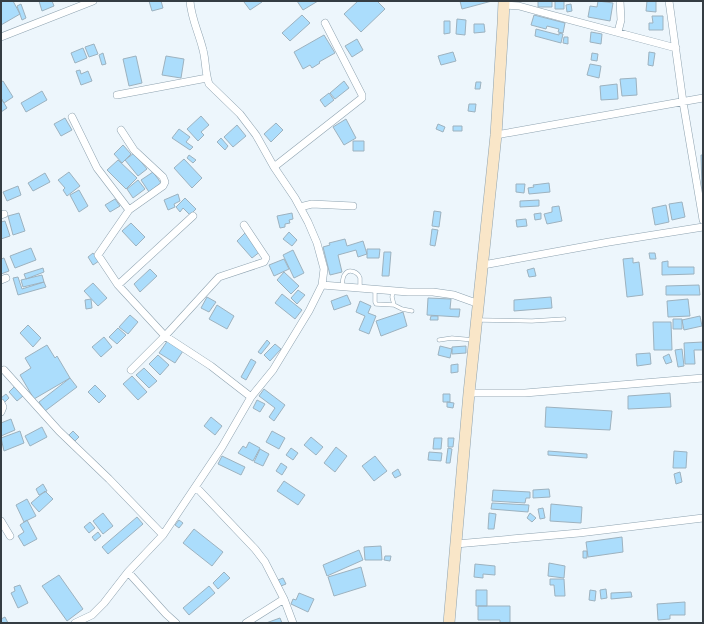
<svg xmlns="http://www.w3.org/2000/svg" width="704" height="624" font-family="Montserrat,sans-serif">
<rect width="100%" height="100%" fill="#edf6fc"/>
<!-- building -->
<path fill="#abddfc" stroke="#9db2bf" d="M1,1H13L20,14L1,25Z
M39,1H52L54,6L42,11Z
M149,1H161L163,8L152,11Z
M246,1H262V2L250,10L244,2Z
M297,1H318L303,10Z
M358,1H377L385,9L361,32L344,14Z
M460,1H492L462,9Z
M538,1H552V7H538Z
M555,1H564V9H555Z
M598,1L613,3L610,21L588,17L590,6L597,7Z
M647,1H656V12L646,11Z
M21,4L26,18L22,20L17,6Z
M571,4L572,11L567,12L566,5Z
M302,15L310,23L290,41L282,33Z
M534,15L565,23L563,33L558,32L559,29L547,26L546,29L531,25Z
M652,16H663V30H649V23H653Z
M457,19L466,20L465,35L456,34Z
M444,21H450V33L444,34Z
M474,24H484L485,32L474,33Z
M536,29L559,35V33L563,34L561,43L535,36Z
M591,32L602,34L601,44L590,42Z
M324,35L335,53L319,62L320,63L312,68L310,65L303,69L294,52Z
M564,37H568V44L563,43Z
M357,39L363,50L352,57L345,46Z
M94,44L98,54L89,57L85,47Z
M83,48L87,58L75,63L71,53Z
M453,52L456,61L441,65L438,56Z
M649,52L655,53L653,66L648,65Z
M103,53L106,64L102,65L99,55Z
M592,53L598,54L597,61L591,60Z
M136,56L142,83L129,86L123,59Z
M166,56L184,59L181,78L162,75Z
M590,64L601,66L599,78L587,75Z
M80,70L81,74L88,71L92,81L81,85L76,71Z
M636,78L637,95L622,96L620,79Z
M3,81L13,97L4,103L1,98V82Z
M344,81L349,88L335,99L330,93Z
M476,82H481L480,89H475Z
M617,84L618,99L601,100L600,86Z
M42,91L47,100L26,112L21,103Z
M329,93L334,100L325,107L320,100Z
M1,98L7,108L1,112Z
M469,104H476L475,112L468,111Z
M201,116L209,125L201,132L204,135L198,141L187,129Z
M65,118L72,130L61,136L54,124Z
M346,119L356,138L344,145L333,127Z
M276,123L283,130L271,142L264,134Z
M438,124L445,127L443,132L436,129Z
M237,125L246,136L233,147L224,137Z
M453,126H462V131H453Z
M179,129L190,137L186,142L193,147L190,150L172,138Z
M221,138L228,146L225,150L217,142Z
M353,141H364V151H353Z
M123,145L131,154L122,163L114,154Z
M134,153L147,169L138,176L125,160Z
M189,155L196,160L193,163L187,158Z
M701,155H703V189H702Z
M184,159L202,178L192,188L174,168Z
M118,160L137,178L126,189L107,170Z
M69,172L80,186L67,196L63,190L65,188L58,180Z
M153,172L161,183L149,192L141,180Z
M45,173L50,182L33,191L28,183Z
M138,180L145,189L133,198L127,189Z
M549,183L550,192L529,194L528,188L534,187L533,185Z
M516,184H525L524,193L516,192Z
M18,186L21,195L7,201L3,192Z
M79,190L88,206L79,212L70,195Z
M178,194L180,201L174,204L175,207L168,210L164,200Z
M185,198L196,209L190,215L183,208L180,212L176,207Z
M115,199L120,206L110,212L105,205Z
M539,200V206L520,207V201Z
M682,202L685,217L672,220L669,204Z
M666,205L669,222L655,225L652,208Z
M559,206L562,221L547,224L544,214L552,212V207Z
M434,211L441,212L439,227L432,226Z
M19,213L25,231L13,235L8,216Z
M292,213L293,219L289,220L290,223L285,224V227L280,228L277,216Z
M541,213V219L535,220L534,214Z
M526,219L527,226L517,227L516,220Z
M5,221L10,236L1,239V222Z
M131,223L145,237L136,246L122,231Z
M432,229L438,230L435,246L430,245Z
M289,232L297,240L292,246L283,239Z
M245,233L261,251L252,258L237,241Z
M345,239L347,246L363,241L367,254L358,257L356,250L338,255L342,272L330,275L323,247L330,245L329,243Z
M31,248L36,260L15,268L10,256Z
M367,249H380L379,258H367Z
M293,250L304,273L294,278L283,255Z
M384,252H391L389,276H382Z
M93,253L99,261L93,265L88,257Z
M649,253H655L656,259H650Z
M4,258L9,271L1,274V259Z
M633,258V263L639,262L643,295L627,297L623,259Z
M284,259L289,269L274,276L269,265Z
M668,261V267H694V274L662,275V262Z
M43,268L44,272L26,279L24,274Z
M534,268L536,276L529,277L527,270Z
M150,269L157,276L140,292L134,284Z
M284,272L299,286L291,294L277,280Z
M42,275L44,282L23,287L21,280Z
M18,277L22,289L44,282L46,287L18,295L13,278Z
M93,283L107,298L98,306L84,291Z
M699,285L700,295H666V286Z
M298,290L305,295L297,304L291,298Z
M282,294L302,310L295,319L275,303Z
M347,295L351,304L334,310L331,301Z
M207,297L216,302L209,312L201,308Z
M551,297L552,308L514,311V300Z
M428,298L451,299L450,309H460L459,317L427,315Z
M91,299L92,308L86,309L85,300Z
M688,299L690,316L668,317L667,301Z
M360,301L371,306L368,313L376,316L369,334L359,330L365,316L356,312Z
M217,305L234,316L227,329L209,319Z
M403,312L407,326L381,336L376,321Z
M130,315L138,322L128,334L119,327Z
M431,316H438V320H430Z
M700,316L702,326L684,330L682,320Z
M673,319H682V329H673Z
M653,322H671L672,350H654Z
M28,325L41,338L33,347L20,333Z
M118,328L126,335L117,344L109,337Z
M104,337L112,347L101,357L92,347Z
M168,340L183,351L175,363L159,353Z
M267,340L270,343L261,354L258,352Z
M703,342V350H694L695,364H685L684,343Z
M275,344L281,349L270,361L264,355Z
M47,345L55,358L57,356L70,378L34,399L20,375L31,368L25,358Z
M440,346L452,349L450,358L438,355Z
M466,346V353L452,354V347Z
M682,349L684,366L678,367L675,350Z
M650,353L651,364L637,366L636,354Z
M669,354L672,362L666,364L663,357Z
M158,355L169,365L160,375L149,364Z
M251,359L256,362L246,380L241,377Z
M458,364V372L451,373V365Z
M144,368L157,381L149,388L136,375Z
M132,376L147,392L138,400L123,384Z
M70,378L77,387L45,411L39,402Z
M95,385L106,396L99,403L88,392Z
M15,386L23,396L17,401L9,392Z
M264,389L285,405L274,421L269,417L275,408L259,396Z
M670,393L671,407L628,409V396Z
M6,394L9,398L4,403L1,398Z
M443,394H450V402H443Z
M257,400L265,404L260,412L253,408Z
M447,402L454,403L453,408L447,407Z
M546,407L612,411L610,430L545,427Z
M211,417L222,426L215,435L204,426Z
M11,419L15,430L1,436V423Z
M42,427L47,437L30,446L25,436Z
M20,431L24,443L4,451L1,438Z
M73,431L79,437L75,441L69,435Z
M272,431L285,438L279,449L266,442Z
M311,437L323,447L316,455L304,445Z
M434,438H442L441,449H433Z
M448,438H454L453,447H448Z
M249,442L260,448L253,461L238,453L243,446L246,448Z
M336,447L347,456L335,472L324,463Z
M291,448L298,453L293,460L286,455Z
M448,448L452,449L450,463H446Z
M260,449L269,454L263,466L254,462Z
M548,451L587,454V458L548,455Z
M674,451L687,452L686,468H673Z
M429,452L442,453L441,461L428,460Z
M222,456L245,467L241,475L218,464Z
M375,456L387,471L374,481L362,466Z
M281,463L287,467L282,475L276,471Z
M398,469L401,475L395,478L392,473Z
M680,472L682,482L676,484L674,474Z
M284,481L305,495L298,505L277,491Z
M43,484L47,491L39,495L36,489Z
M549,489L550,497L533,498V490Z
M493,490L530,492V498H526L525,503L492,501Z
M45,491L53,499L39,512L31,503Z
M27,499L36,516L24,522L16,505Z
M492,503L529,505L528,512L491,509Z
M551,504L582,507L581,523L550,521Z
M543,508L545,518L540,519L538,509Z
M103,513L113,526L103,534L93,521Z
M489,513L496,514L494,529H488Z
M530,513L536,518L532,522L527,518Z
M137,517L143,524L108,554L102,547Z
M27,520L37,539L24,546L18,536L24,532L20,525Z
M179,520L183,523L179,528L175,525Z
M90,522L95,528L89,533L84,527Z
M194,529L223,552L212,566L183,543Z
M98,532L101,536L95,541L92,537Z
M622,537L623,552L588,557L586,542Z
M381,546L382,560H365L364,547Z
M359,550L363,560L327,576L323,565Z
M583,551H587V558H583Z
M385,556H391L390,561L384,560Z
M549,563L565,566L564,578L548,576Z
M475,564L495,566V575L483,574V578L474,577Z
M361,567L366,586L334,596L328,577Z
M224,572L230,578L218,589L213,583Z
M59,575L83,609L67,621L42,586Z
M283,578L286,584L281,586L278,580Z
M550,579H564L565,596H555L554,585H550Z
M20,585L28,603L18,608L11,593L15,591L14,587Z
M209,586L215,593L189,615L183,608Z
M606,589L607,598L601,599L600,590Z
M476,590H487V606H476Z
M590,590L596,591L595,601L589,600Z
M631,592L632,597L611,599V593Z
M299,593L314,599L308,612L291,604L293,599L296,600Z
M685,602V615H670V619L658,620L657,604Z
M478,606H510V623H500V620H478Z
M5,617L8,623H1V619Z
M280,618L282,623H266Z"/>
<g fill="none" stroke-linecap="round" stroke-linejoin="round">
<defs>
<path id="service" d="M342,287C343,282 342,277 345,274C349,268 358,272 360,278C360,281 360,285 360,288
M375,289V302L376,304L394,305
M393,291L392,297L394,305L402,309L412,311
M478,320L532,321L564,319
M439,340L452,338L474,340"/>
<path id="minor" d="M669,1L683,102L703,220
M504,5L519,6L548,14L676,48
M618,32L621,20L620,1
M1,37L93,1
M117,95L207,78
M72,117L97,168L129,210L98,255L118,285L165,336L211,366L251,397
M121,130L134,150L163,177L165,182L163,186L129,210
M496,135L703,98
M274,167L362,98V95L325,23
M300,207L312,204L353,206
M1,215L4,214
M483,265L609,242L703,227
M1,280L6,278
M118,285L193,216
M322,285L408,292H433L454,295L479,304
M4,370L59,431L109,479L163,535
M131,370L165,336L219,277L264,262L266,258L244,225
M469,393H525L703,378
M1,403L3,407L1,412
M196,487L255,549L265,562L284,599L293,623
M1,521L10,536
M456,544L579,533L703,518
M128,572L166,614L176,623
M75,623L92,615L104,603L128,572L163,535L222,447L251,397L273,370L309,311L322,285L324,269L317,243L308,222L295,198L274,167L256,135L240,114L209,84C205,73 206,61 203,50C199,33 191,18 190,1
M246,623L284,599"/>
<path id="secondary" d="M449,623L469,393L496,135L503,24L504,1"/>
</defs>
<!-- service casing -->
<use href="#service" stroke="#8fa3b0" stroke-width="4.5"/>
<!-- minor casing -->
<use href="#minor" stroke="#8fa3b0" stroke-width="8"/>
<!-- secondary casing -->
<use href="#secondary" stroke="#8fa3b0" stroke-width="12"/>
<!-- service -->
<use href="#service" stroke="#fff" stroke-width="3.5"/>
<!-- minor -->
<use href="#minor" stroke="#fff" stroke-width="7"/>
<!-- secondary -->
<use href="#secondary" stroke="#f9e6c8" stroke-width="11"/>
</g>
<!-- border -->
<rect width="704" height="624" fill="none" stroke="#353d43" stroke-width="4"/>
</svg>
